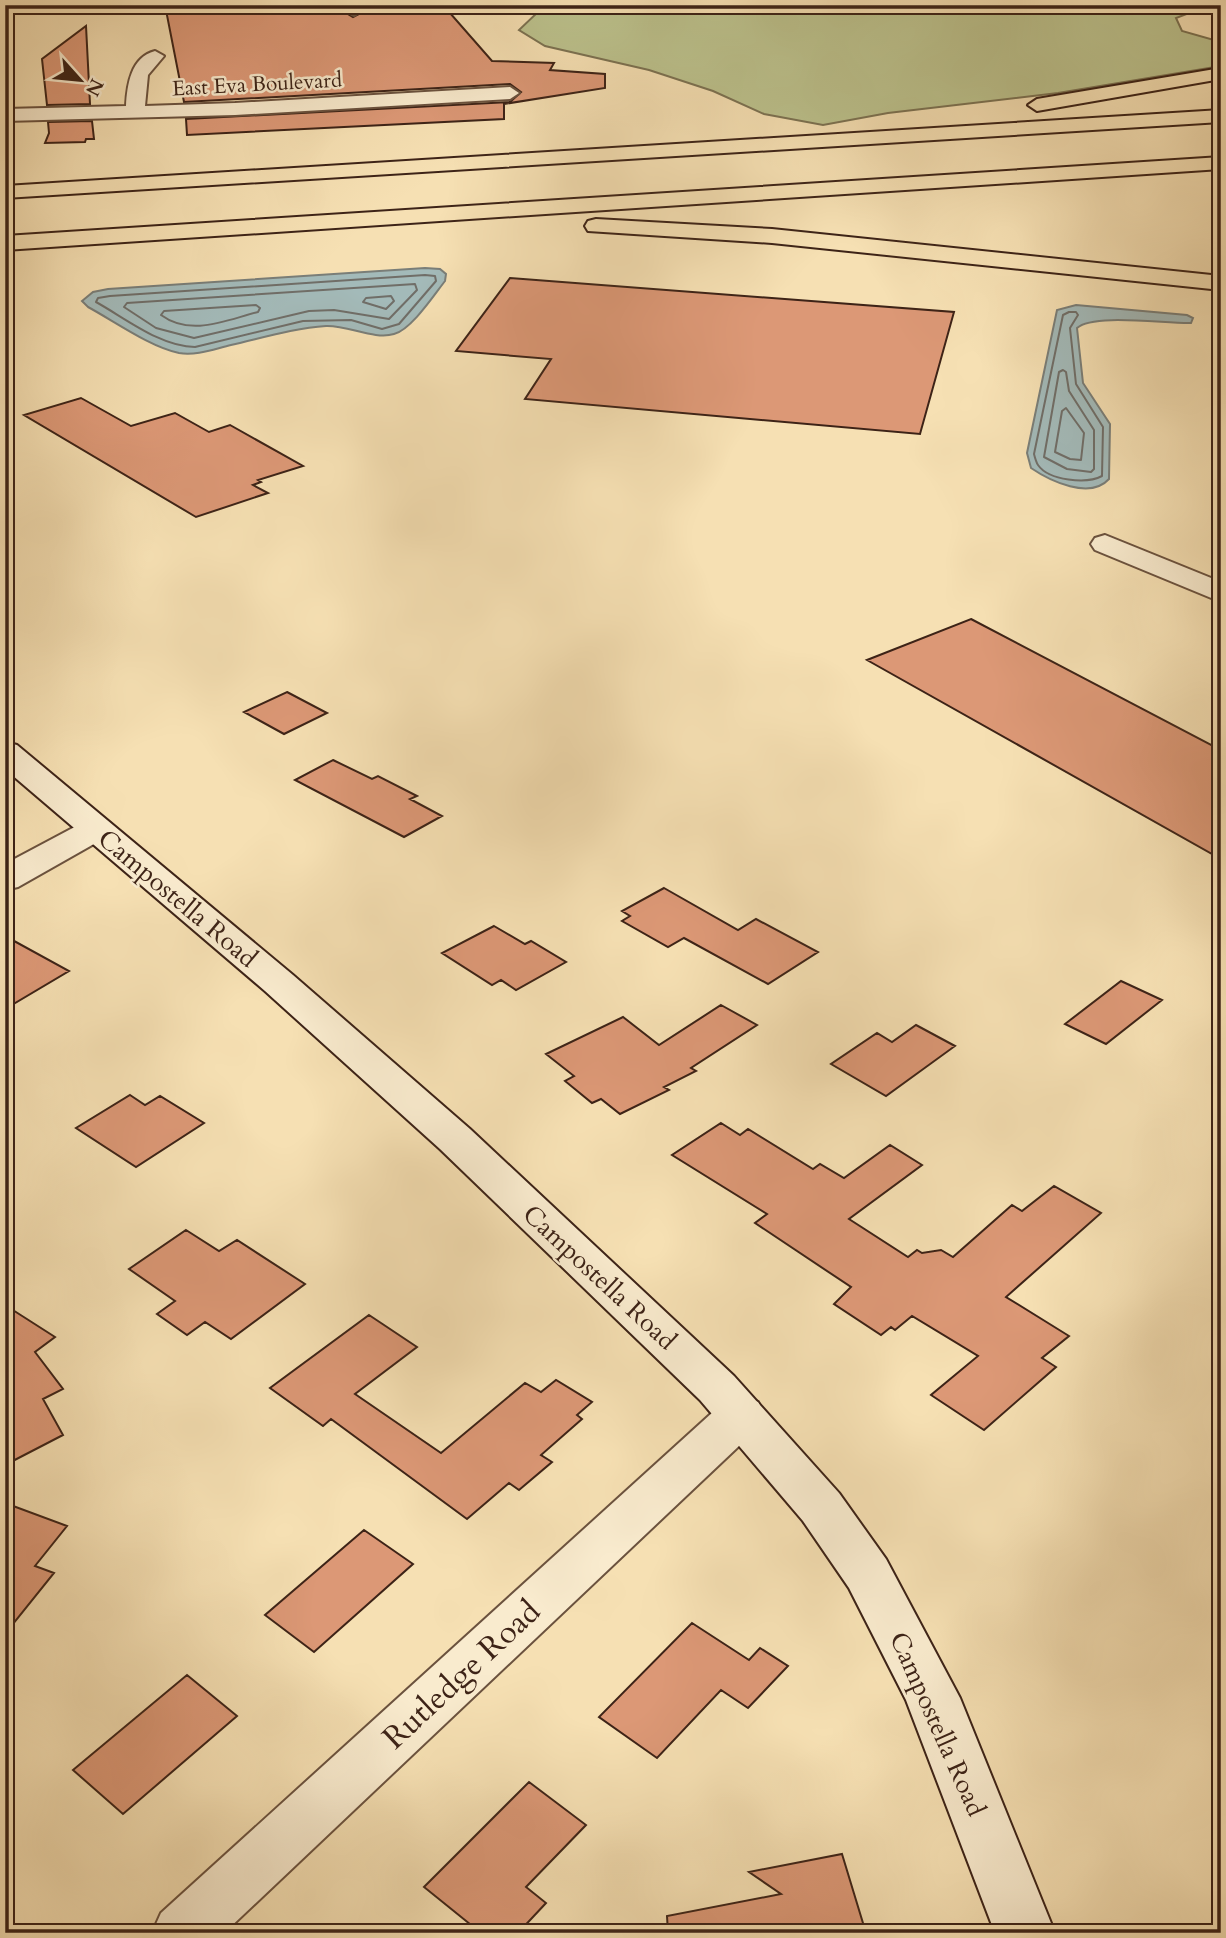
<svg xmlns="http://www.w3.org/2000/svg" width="1226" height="1938" font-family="Cardo,serif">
<rect width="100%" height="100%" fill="#f6e0b3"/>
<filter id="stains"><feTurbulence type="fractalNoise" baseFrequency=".00286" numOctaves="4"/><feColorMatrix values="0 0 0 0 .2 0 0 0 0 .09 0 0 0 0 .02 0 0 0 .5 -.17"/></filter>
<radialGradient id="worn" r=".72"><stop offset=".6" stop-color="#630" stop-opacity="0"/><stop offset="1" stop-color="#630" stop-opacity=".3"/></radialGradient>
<!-- green -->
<path fill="#bcc28d" stroke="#7c7252" stroke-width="2" d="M540,5H1210L1176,18L1182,31L1221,42V66L1058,93L888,113L823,125L764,114L713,91L649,70L545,46L519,30L539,11Z"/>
<!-- water -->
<path fill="#a3bab9" stroke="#7a7e78" stroke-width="2" d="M425,268L440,269L446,274L445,281C434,295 411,330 394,334C374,340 348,325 326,326C294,328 262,338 231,345C214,349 196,356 179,353C150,347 114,321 88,307L82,301L93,292L108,289Z
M1076,305L1187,315L1193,318L1191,323C1167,324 1093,313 1077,328L1083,383L1110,424L1109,479C1090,500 1050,481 1031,468L1027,453L1057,310Z"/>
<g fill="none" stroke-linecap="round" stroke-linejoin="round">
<!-- shore -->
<path stroke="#706e68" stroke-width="2" d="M425,275L435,276L436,281L399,324L382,329L351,320L303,321L195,347C161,347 125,318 96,302L98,298L110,296Z
M415,284L417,290L389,319L334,310L309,311L194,338L156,328L124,307L127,303Z
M391,296L394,301L386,309L363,302L366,298Z
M256,305L260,308L258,312C226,320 191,337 161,315L164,311Z
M1069,312H1076L1078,315L1070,328L1076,384L1103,427L1102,476C1087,484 1049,481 1038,465C1036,462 1035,458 1034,454L1063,315Z
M1063,370L1066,372L1069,391L1094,430V469L1091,472L1067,469L1044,457L1059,372Z
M1066,408L1084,433L1081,460L1070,459L1055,452L1062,411Z"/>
</g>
<!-- building -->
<path fill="#dc9876" stroke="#3d2317" stroke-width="2" d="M165,5H333L353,17L363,12L362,5H443L492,61L554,63L550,70L605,74V88L504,104V119L187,135L186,119L510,102L521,92L510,84L184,102Z
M86,26L90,104L47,105L42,59Z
M92,121L94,139H86L85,142L45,143L49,133L48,122Z
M510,278L954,312L920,434L525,399L551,359L456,351Z
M81,398L131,426L175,413L209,432L230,425L303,466L258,480L261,482L253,485L268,493L196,517L24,415Z
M971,619L1221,750V859L867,660Z
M287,692L327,713L284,734L244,712Z
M333,760L372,779L378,776L417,796L410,799L442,816L404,837L295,780Z
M664,888L738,930L756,919L818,952L768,984L684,938L668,947L622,921L630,916L622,911Z
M494,926L525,944L531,941L566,962L516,990L501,980L492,985L442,953Z
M5,936L69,971L5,1009Z
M1121,981L1162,1000L1106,1044L1065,1024Z
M721,1005L757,1025L691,1068L696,1071L664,1087L669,1090L620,1114L601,1099L592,1103L565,1081L574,1076L546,1054L623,1017L659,1045Z
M916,1025L955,1046L886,1096L831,1064L877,1033L892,1042Z
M130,1095L145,1105L160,1096L204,1123L136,1167L76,1128Z
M721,1123L740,1135L748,1129L813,1169L820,1164L844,1178L890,1145L922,1165L849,1219L908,1257L917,1250L922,1253L941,1250L953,1257L1012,1205L1022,1211L1054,1186L1101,1213L1006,1297L1069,1336L1042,1358L1056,1367L984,1430L931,1395L978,1356L912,1316L895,1330L891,1327L881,1335L834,1304L851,1287L755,1223L767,1214L672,1155Z
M186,1230L219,1251L237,1240L305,1284L231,1339L205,1322L187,1335L157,1314L175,1301L129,1269Z
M5,1305L55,1337L35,1352L63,1389L43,1399L63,1435L5,1465Z
M369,1315L417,1347L355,1394L441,1453L525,1383L541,1392L556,1380L592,1402L577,1415L582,1419L541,1455L552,1462L519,1490L509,1483L467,1519L331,1419L323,1426L270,1388Z
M5,1503L67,1526L35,1566L54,1573L5,1634Z
M364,1530L413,1564L314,1652L265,1615Z
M692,1623L749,1660L760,1648L788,1666L748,1708L721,1690L657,1758L599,1717Z
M187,1675L237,1716L123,1814L73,1770Z
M529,1782L586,1825L526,1887L546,1903L518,1933H481L424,1887Z
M842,1854L866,1933H668L667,1916L781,1894L749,1872Z"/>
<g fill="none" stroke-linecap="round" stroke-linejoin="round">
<defs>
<path id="street" d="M5,5H18L5,11Z
M336,5H358L362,10L354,15Z
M155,51L164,56L148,75L145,106L235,103L510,87L519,93L510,99L235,115L5,121V109L126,106C127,85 131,57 155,51Z
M1105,535L1221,582V602L1095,550L1091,544L1095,538Z
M96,818L108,822L114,829L108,836L18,887L5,890V864L84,822Z
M741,1397L758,1402L765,1415L758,1428L224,1933H152L161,1913L724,1402Z"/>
<path id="secondary" d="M5,742L17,745L293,975L470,1129L734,1376L839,1493L886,1559L960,1698L1055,1933H995L906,1700L849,1588L803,1521L700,1400L440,1149L265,991L5,769Z"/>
<path id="highway" d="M1221,68V79L1037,111L1028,105L1037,99Z
M1221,110V122L5,198V186Z
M1221,157V169L5,250V236Z
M596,219L772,229L1221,276V290L772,243L588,231L585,226L588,221Z"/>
</defs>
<!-- street casing -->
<use href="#street" stroke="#6b523e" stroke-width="4"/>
<!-- secondary casing -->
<use href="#secondary" stroke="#3d2317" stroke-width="4"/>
<!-- highway casing -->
<use href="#highway" stroke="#3d2317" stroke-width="4"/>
<!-- street -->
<use href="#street" fill="#f9ebce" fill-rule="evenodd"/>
<!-- secondary -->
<use href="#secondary" fill="#f9ebce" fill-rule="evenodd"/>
<!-- highway -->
<use href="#highway" fill="#f6e0b3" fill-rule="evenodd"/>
</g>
<g text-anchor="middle" stroke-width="5" stroke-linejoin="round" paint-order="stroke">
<!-- far-street labels -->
<g font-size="21" fill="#3d2317" stroke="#f9ebce">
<text transform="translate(257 84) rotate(-3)" y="7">East Eva Boulevard</text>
</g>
<!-- street labels -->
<g font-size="26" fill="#3d2317" stroke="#f9ebce">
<text transform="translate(178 898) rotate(40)" y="9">Campostella Road</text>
<text transform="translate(600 1277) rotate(43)" y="9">Campostella Road</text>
<text transform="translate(938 1724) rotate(66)" y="9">Campostella Road</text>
</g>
<!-- near-street labels -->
<g font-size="32" fill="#3d2317" stroke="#f9ebce">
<text transform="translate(461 1674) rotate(-43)" y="11">Rutledge Road</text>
</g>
</g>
<!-- margin -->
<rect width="1226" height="1938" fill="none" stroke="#f6e0b3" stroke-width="28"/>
<rect x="7" y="7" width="1212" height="1924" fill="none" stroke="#3d2317" stroke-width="3.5"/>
<rect x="14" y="14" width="1198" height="1910" fill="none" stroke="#3d2317" stroke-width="2"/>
<!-- north arrow -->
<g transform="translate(80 80) rotate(117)" stroke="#f9ebce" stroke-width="5" paint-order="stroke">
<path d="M0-5L12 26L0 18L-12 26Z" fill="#3d2317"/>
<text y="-10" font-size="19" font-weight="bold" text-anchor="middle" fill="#3d2317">N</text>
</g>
<rect width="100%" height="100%" filter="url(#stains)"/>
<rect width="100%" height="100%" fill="url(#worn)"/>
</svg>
